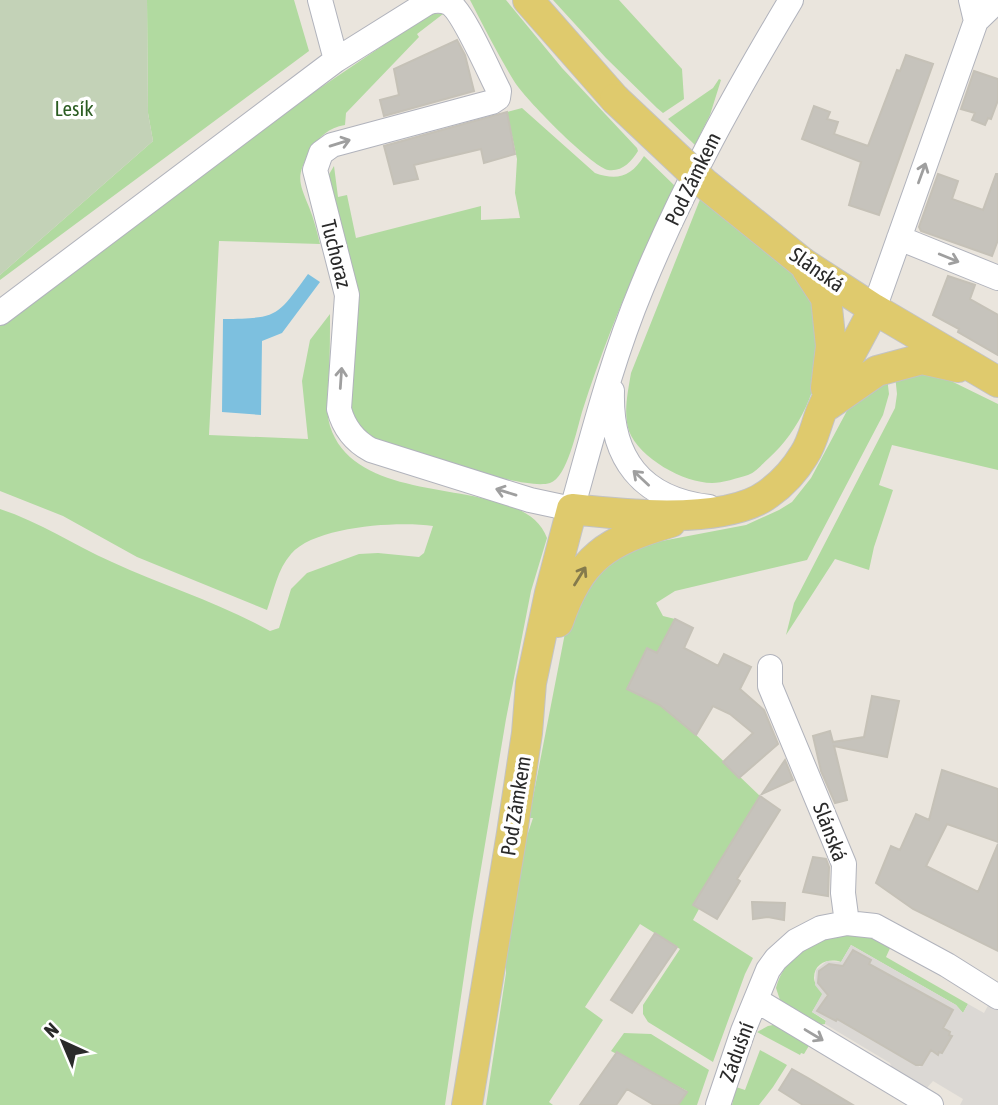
<svg xmlns="http://www.w3.org/2000/svg" width="998" height="1105" font-family="'Asap Condensed',sans-serif">
<rect width="100%" height="100%" fill="#eae5dd"/>
<!-- green -->
<path fill="#b1daa0" d="M147,0H294L309,51L0,280V275L153,141L148,113Z
M470,0H506L562,68L637,148L638,151C631,162 622,172 608,170C591,166 524,98 514,81C498,55 484,27 470,0Z
M553,0H619L682,69L684,99L663,113L657,108L606,58Z
M431,13L443,14L417,34L419,37L346,113L345,125C328,128 320,136 311,150C296,176 298,180 309,207C314,219 317,232 320,244L219,241L209,435L308,439L302,381L310,340L330,314C330,333 330,353 329,373C328,390 325,409 330,426C358,515 523,471 547,538L531,591L506,719L472,922L445,1105H0V509C40,522 74,545 112,562C164,586 220,603 270,631L279,628L291,589L307,573L359,554L378,553L419,557L424,553L433,526C398,521 315,526 291,554C277,570 274,591 267,610L137,557L63,516L0,491V326L283,113Z
M719,79L721,80L710,115L695,145L668,119L713,88Z
M522,108L595,173C617,181 631,177 644,156L675,186C639,259 607,334 582,412C577,429 567,478 550,483C531,489 472,470 452,464C433,459 389,450 375,441C364,434 358,424 351,413L328,176L334,166L338,197L347,195L356,238L481,206V220L520,218L515,193L517,159L507,112Z
M701,197C735,225 799,266 814,308C832,359 808,423 769,458C762,464 756,472 748,475C738,478 722,483 712,483C684,483 639,458 629,431C623,413 628,391 631,373Z
M912,373L947,379L998,404V470L892,445L879,485L893,490L874,547L869,570L835,559L786,635L794,603L895,408L897,394L895,375Z
M887,377L889,394L883,415L807,560L675,591L656,603L663,616L675,619L657,653L647,648L627,688L670,710L760,796L694,905L699,909L693,920L753,958L745,974L713,1062L648,1022L643,1014V1005L680,949L640,924L585,1007L603,1020L549,1102L553,1105H486L506,973V956L526,839L533,818H529L565,633L593,571L646,544L746,525L779,510L792,502L811,478L849,407Z
M845,934L864,935L891,946L886,957L968,1004L963,1013L956,1005L851,945L841,962C830,958 814,962 814,978C814,983 819,989 823,994L812,1012L826,1021L825,1024L813,1026L781,1003L776,988C784,956 815,940 845,934Z
M778,1024L810,1044L804,1054L801,1053L800,1055L757,1032L768,1026Z
M624,1033L651,1034L709,1070L697,1105H678L687,1091L611,1051Z
M760,1050L787,1065L773,1087L759,1105H732L736,1087L745,1090Z"/>
<!-- cemetery -->
<path fill="#c3d2b7" d="M0,0H147L148,113L153,141L0,275Z"/>
<!-- plaza -->
<path fill="#dbd8d4" fill-rule="evenodd" d="M851,945L956,1005L963,1013L968,1004L984,1013L990,1002L998,1006V1105H960L963,1099L933,1081L924,1091L894,1073L890,1063L825,1024L826,1020L812,1012L822,994L815,985L816,970L827,961L841,962ZM853,950L871,960L870,965L945,1006L941,1030L950,1032L949,1035L952,1037L942,1053L939,1052L938,1054L932,1047L920,1067L837,1018L835,1021L818,1011L827,994L818,983L819,971L829,964L843,966Z"/>
<!-- water -->
<path fill="#7dc0df" d="M308,274L320,282L282,333L262,341L261,415L222,412L223,319C278,318 276,318 308,274Z"/>
<!-- building -->
<path fill="#c6c3bc" stroke="#c5c1b7" stroke-width="2" d="M457,40L465,55L474,91L384,116L380,100L399,95L394,69Z
M906,55L933,64L879,215L849,205L861,162L802,139L814,106L830,112L827,119L838,122L834,134L868,146L897,70L900,71Z
M974,71L998,79V100L991,119L988,118L985,125L972,120L975,113L961,109Z
M507,112L515,154L484,163L481,149L414,165L418,179L394,184L384,146Z
M938,174L958,181L952,199L983,210L996,174H998V240L992,256L921,231L919,227Z
M948,276L975,285L970,299L998,315V355L958,332L959,329L933,315Z
M675,619L693,628L684,648L718,666L724,654L751,667L740,689L764,710L778,744L739,778L723,762L753,733L730,714L713,706L696,735L660,705L627,689L647,648L657,653Z
M872,696L899,701L887,757L834,746L847,800L835,803L821,771L813,736L830,731L833,742L864,737Z
M785,760L793,780L762,794Z
M942,770L998,789V842L947,824L926,866L978,892L998,844V951L913,909L876,883L891,846L900,850L916,814L929,820Z
M760,796L780,810L737,879L740,881L717,919L693,905Z
M813,857L826,859L829,867L828,896L803,892Z
M752,902L785,903L784,920L768,917L753,919Z
M655,933L677,947L632,1013L611,1000Z
M853,950L871,960L869,964L953,1010L943,1028L950,1032L949,1035L952,1036L942,1053L939,1052L938,1055L931,1050L922,1065H916L837,1019L836,1021L817,1011L828,995L818,983L819,971L829,964L843,966Z
M617,1052L687,1092L678,1105H654L627,1089L616,1105H580Z
M792,1069L808,1078L853,1105H803L779,1090Z"/>
<g fill="none" stroke-linecap="round" stroke-linejoin="round">
<defs>
<path id="minor" d="M320,0L336,60
M976,21L998,0
M899,238L998,278
M874,309L976,21L971,0
M0,313L336,60L427,3C434,0 442,0 449,3C463,11 490,74 499,91L498,98L492,102L332,145L321,153L315,170L347,295L339,409C344,428 354,441 371,450L530,500L572,509C593,434 612,359 642,287C683,187 736,92 791,0
M612,391C610,458 641,499 709,507
M770,667V686L844,864L843,893L847,923
M756,1000L931,1105
M718,1105L743,1031L768,970L776,959L796,941L821,928L847,923L875,926L947,965L998,997"/>
<path id="major" d="M528,0L615,99
M803,263L874,309L998,382
M807,269L826,298L831,346L826,388
M828,405L877,371L922,359L958,367
M558,622C580,557 607,541 671,522
M467,1105L512,833L527,733L531,683L550,593L572,509C623,515 726,525 768,494C782,484 795,470 804,455C813,442 816,424 822,410C837,376 857,343 874,309"/>
</defs>
<!-- minor casing -->
<use href="#minor" stroke="#b1b3bc" stroke-width="26"/>
<!-- major casing -->
<use href="#major" stroke="#c3c3c3" stroke-width="32"/>
<!-- minor -->
<use href="#minor" stroke="#fff" stroke-width="24"/>
<!-- major -->
<use href="#major" stroke="#dfca6d" stroke-width="30"/>
<defs>
<path id="major-bridge" d="M615,99L704,183L803,263"/>
</defs>
<!-- major-bridge casing -->
<use href="#major-bridge" stroke="#c3c3c3" stroke-width="32" stroke-linecap="butt"/>
<!-- major-bridge -->
<use href="#major-bridge" stroke="#dfca6d" stroke-width="30"/>
</g>
<!-- one-way arrows -->
<defs><path id="oneway-shaft" d="M-6 0H5M1.5-3L5.5 0L1.5 3" fill="none" stroke-width="1.6" stroke-linecap="round" stroke-linejoin="round" transform="scale(1.75)"/></defs>
<g stroke="#9f9f9f">
<use href="#oneway-shaft" transform="translate(340 143) rotate(-17)"/>
<use href="#oneway-shaft" transform="translate(922 173) rotate(-70)"/>
<use href="#oneway-shaft" transform="translate(949 258) rotate(22)"/>
<use href="#oneway-shaft" transform="translate(341 378) rotate(-86)"/>
<use href="#oneway-shaft" transform="translate(641 478) rotate(-137)"/>
<use href="#oneway-shaft" transform="translate(506 492) rotate(-163)"/>
<use href="#oneway-shaft" transform="translate(814 1035) rotate(31)"/>
</g>
<use stroke="#847a4c" href="#oneway-shaft" transform="translate(580 576) rotate(-58)"/>
<g text-anchor="middle" stroke-width="7" stroke-linejoin="round" paint-order="stroke">
<!-- park labels -->
<g font-size="21" fill="#2c5d23" stroke="#fff">
<text x="74" y="116">Lesík</text>
</g>
<!-- street labels -->
<g font-size="21" fill="#2a2a2a" stroke="#fff">
<text transform="translate(693 179) rotate(-64)" y="7">Pod Zámkem</text>
<text transform="translate(336 254) rotate(76)" y="7">Tuchoraz</text>
<text transform="translate(817 270) rotate(35)" y="7">Slánská</text>
<text transform="translate(516 806) rotate(-81)" y="7">Pod Zámkem</text>
<text transform="translate(830 832) rotate(69)" y="7">Slánská</text>
<text transform="translate(737 1052) rotate(-70)" y="7">Zádušní</text>
</g>
</g>
<!-- north arrow -->
<g transform="translate(63 1042) rotate(316)" stroke="#ffffff" stroke-width="5" paint-order="stroke">
<path d="M0-5L12 26L0 18L-12 26Z" fill="#2a2a2a"/>
<text y="-10" font-size="19" font-weight="bold" text-anchor="middle" fill="#2a2a2a">N</text>
</g>
</svg>
